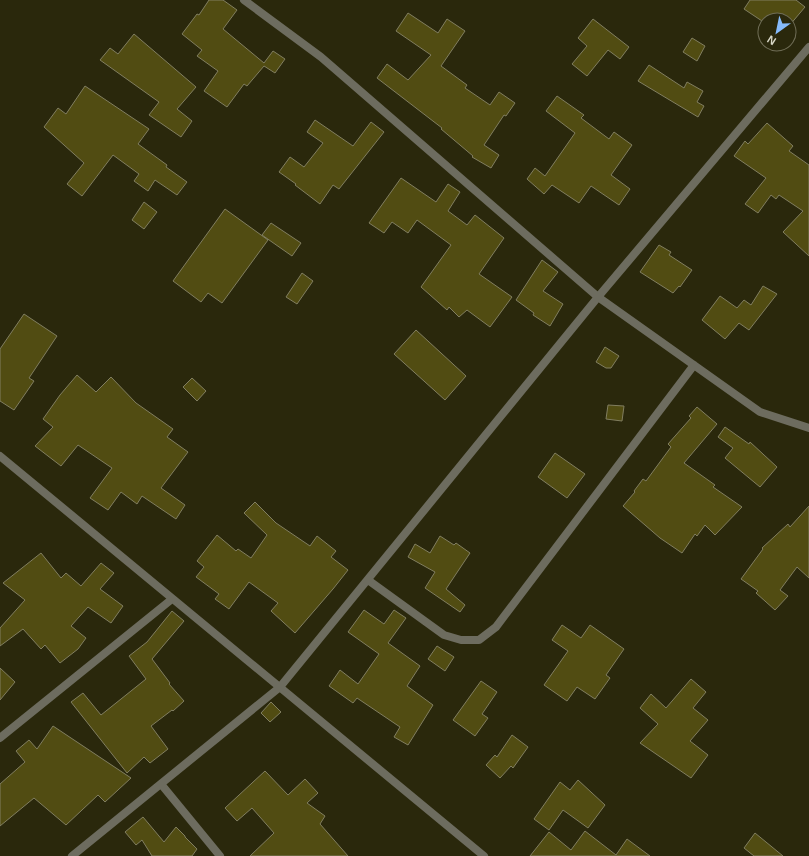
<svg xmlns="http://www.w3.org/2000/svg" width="809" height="856" font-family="Helvetica,sans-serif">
<rect width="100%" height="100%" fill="#2a280c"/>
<!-- building -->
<path fill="#514c12" stroke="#817e60" d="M209,0H223L237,10L223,29L264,63L273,51L285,59L275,73L264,66L247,86L244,84L227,107L204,91L218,71L197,56L202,50L182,34L197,14L199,15Z
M750,0H796L805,7L789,26V20H765V23L744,9Z
M408,13L438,33L447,19L465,31L441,66L467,85L465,88L490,105L499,92L515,103L506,116L504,115L484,145L499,155L491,168L472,157L473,156L441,129L442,128L377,78L387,64L408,80L431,55L396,31Z
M593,19L629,47L620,59L608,50L587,76L572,64L587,46L578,38Z
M134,34L196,87L177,109L192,121L181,137L149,115L159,102L100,60L110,48L118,54Z
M692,38L705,46L697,61L683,52Z
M649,65L684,88L687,82L703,91L697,102L704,106L698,117L638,81Z
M85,86L149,129L138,144L167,165L166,167L187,182L177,195L155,180L148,191L134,181L139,174L113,155L82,196L67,184L84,163L44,127L58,108L66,114Z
M557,96L584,115L581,118L609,139L614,132L632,145L611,175L630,189L619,205L591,186L579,203L552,185L544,194L527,179L535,168L545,176L575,133L546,111Z
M315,120L353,146L371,122L384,132L339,189L333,185L320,204L295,185L296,184L279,172L290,157L304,167L323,143L307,132Z
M767,123L793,146L789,151L809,165V256L783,232L803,211L779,195L776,199L771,195L758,213L745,204L766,178L734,156L745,141L748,144Z
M401,178L436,202L448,184L460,192L448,211L467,225L475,215L504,238L479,274L512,297L490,327L467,310L459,317L449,307L447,310L421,287L451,245L417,220L408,233L392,222L384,233L369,223Z
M144,202L157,212L144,229L132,220Z
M225,209L268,240L222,303L208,293L201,302L173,281Z
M271,223L301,243L292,256L262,235Z
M659,245L671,252L669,255L692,270L680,287L679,286L673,293L640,272Z
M542,260L558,272L543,291L563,304L550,326L533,315L534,313L516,300Z
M302,273L313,281L297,304L286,297Z
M763,286L777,294L749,330L739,323L725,339L702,320L720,296L737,308L744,300L751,305Z
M24,314L57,336L29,378L34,381L14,410L0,401V349Z
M416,330L466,376L445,400L394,354Z
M605,347L619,356L611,368H606L596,362Z
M77,375L96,392L111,377L136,403L173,429L167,437L188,452L161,488L185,505L176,519L142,496L137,504L121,492L108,510L90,498L112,468L78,445L61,466L35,446L53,427L43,419L60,395Z
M192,378L206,391L197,401L183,387Z
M608,405L624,406L622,421L606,419Z
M697,407L717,424L684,463L715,485L713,487L742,507L715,535L705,525L697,536L695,534L682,553L660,538L623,506L635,492L634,491L643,479L646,481L671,447L668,444L691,418L689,416Z
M725,427L749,444L750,442L777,467L760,487L725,458L733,448L718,437Z
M555,453L585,474L567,498L538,477Z
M255,502L276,523L310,546L317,536L336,551L331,557L348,570L333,589L295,633L271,611L278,603L249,582L229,609L215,599L219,594L196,577L204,567L197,561L217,535L236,551L238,549L251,558L267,535L244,513Z
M809,506V578L797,567L780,590L788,596L775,610L756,593L758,591L741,579L763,549L762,548L788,524L790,527Z
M440,536L454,545L456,543L470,553L446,589L465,605L460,612L425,588L435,572L408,557L415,544L430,553Z
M41,553L61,578L66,573L81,586L101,563L114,573L100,589L123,606L111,623L88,607L71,626L86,638L78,649L60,663L45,645L41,649L23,629L0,646V628L25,600L3,583Z
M364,610L384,624L394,610L406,618L388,643L420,666L407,686L433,705L408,745L394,737L400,727L357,698L353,703L329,686L340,670L358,684L379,654L348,632Z
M172,611L184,621L152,659L170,683L169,684L184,701L173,711L172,710L151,726L168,749L150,763L144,757L127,773L71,702L83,693L101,715L146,679L129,656L147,642Z
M562,625L581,638L590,625L624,649L606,675L610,678L595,699L577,687L567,701L544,685L568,651L552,640Z
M437,646L454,657L445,671L428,659Z
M0,668L15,682L0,700Z
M691,679L706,692L693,708L708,720L690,741L708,755L691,778L640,743L658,724L640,708L651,694L666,708Z
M481,681L497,692L482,714L488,718L475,736L453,720Z
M271,702L281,712L270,722L261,713Z
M53,726L131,778L105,802L98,795L66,825L34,798L0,826V784L25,762L16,751L29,740L37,749Z
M512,735L528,747L513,768L511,766L500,778L486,765L495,755L497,757Z
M265,771L288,795L305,779L318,793L307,803L325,816L320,824L348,856H250L274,833L252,808L237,821L225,808Z
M578,780L605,805L588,828L563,810L549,830L534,819L560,782L570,790Z
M143,817L164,842L176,827L185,836V837L197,849L192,856H152L142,840L136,845L125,832Z
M585,831L616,855L627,839L650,856H530L549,832L571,850Z
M755,833L783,856H754L744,848Z"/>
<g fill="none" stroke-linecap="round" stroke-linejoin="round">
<!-- minor -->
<path stroke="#6d6c5f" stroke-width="8" d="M244,0L321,57L598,297L760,412L809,428
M0,456L484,856
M368,580L444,635L461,640H479L496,627L694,365
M0,738L172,599
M161,784L220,856
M72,856L280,687L598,297L809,47"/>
</g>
<!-- north arrow -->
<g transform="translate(777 32) rotate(213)"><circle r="19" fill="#2a280c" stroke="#706e57"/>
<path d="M0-3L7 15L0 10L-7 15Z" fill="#86bbfb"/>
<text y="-6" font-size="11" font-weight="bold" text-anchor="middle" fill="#d9d8c8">N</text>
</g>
</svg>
